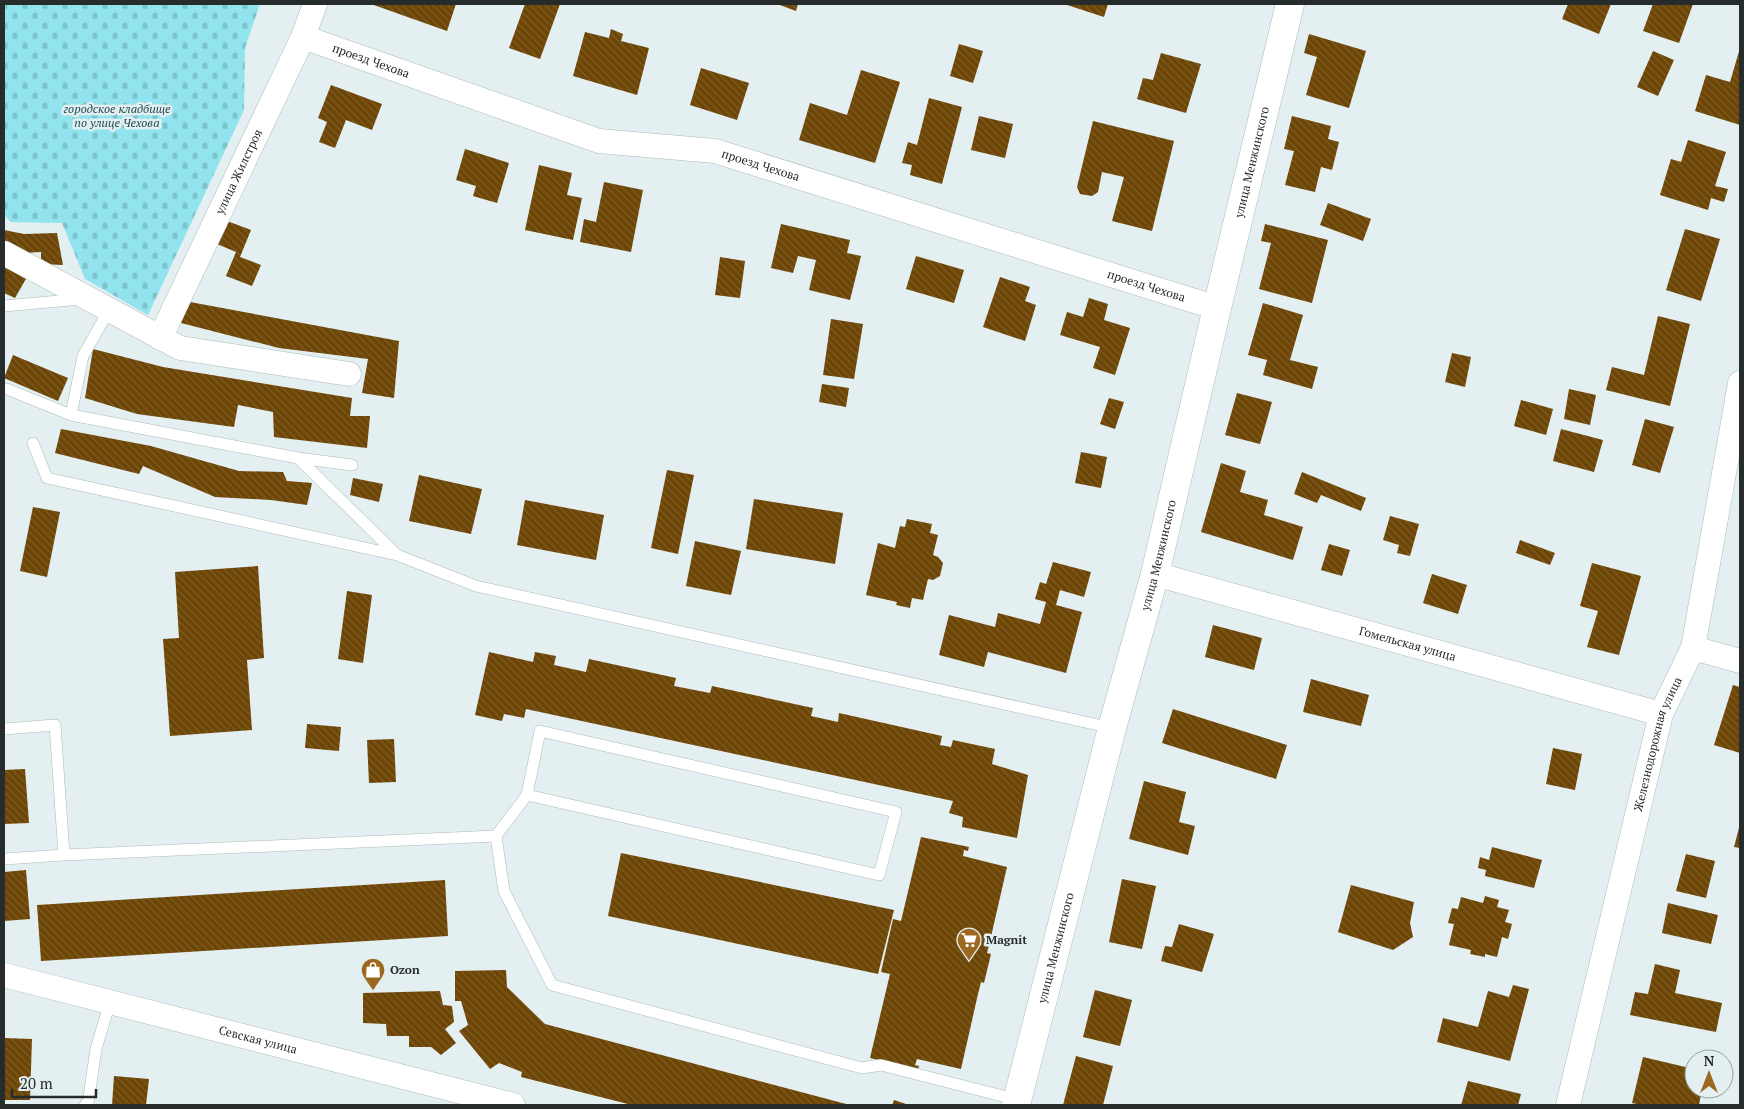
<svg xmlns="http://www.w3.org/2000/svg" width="1744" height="1109" font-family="'PT Serif',serif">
<defs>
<pattern id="cemetery-stones" width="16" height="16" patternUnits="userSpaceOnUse" patternTransform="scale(1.25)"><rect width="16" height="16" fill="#91e3ee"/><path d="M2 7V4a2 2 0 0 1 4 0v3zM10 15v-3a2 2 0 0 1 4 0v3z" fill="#7dc3cc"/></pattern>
<pattern id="building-back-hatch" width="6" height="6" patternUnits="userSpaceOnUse" patternTransform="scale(1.25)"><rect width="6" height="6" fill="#6d4504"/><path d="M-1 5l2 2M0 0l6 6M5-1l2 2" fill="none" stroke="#7d5d29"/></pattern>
</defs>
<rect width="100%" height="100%" fill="#e3eff0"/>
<!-- cemetery -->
<path fill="url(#cemetery-stones)" d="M4,4H260L245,48L244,110L148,315L85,279L62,223L11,222L4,215Z"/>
<!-- building -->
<path fill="url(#building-back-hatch)" d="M371,4H456L447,31Z
M525,4H560L540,59L509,48Z
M777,4H798L796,11Z
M1064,4H1108L1104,17Z
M1568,4H1611L1599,34L1562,19Z
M1653,4H1693L1679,43L1643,31Z
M611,29L623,34L621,41L649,48L637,95L573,76L585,32L609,38Z
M1309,34L1366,51L1349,108L1306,95L1317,57L1304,53Z
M959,44L983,51L973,83L950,76Z
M1740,48V125L1695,111L1706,75L1730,82Z
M1653,51L1674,60L1658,96L1637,87Z
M1161,53L1201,64L1186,113L1137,99L1143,78L1153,80Z
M701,68L749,83L737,120L690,105Z
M861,70L900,82L875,163L799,140L810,103L847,115Z
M331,85L382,104L372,130L346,120L335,148L319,142L327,122L318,118Z
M929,98L962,107L942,184L910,175L912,165L902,163L908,142L917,145Z
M979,116L1013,124L1005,158L971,150Z
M1292,116L1331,126L1328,139L1339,142L1332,170L1321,167L1315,192L1285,185L1294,151L1284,149Z
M1093,121L1174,141L1152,231L1112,221L1124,177L1102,172L1098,192L1092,196L1080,194L1077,187Z
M1688,140L1726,152L1715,186L1728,189L1724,202L1711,198L1708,210L1660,195L1671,159L1681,162Z
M465,149L509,163L497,203L473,196L476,186L456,180Z
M539,165L572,173L567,195L582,198L573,240L525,230Z
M604,182L643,190L631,252L580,242L584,219L596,222Z
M1328,203L1371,219L1363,241L1320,225Z
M227,221L251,230L240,257L261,265L252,286L226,276L236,252L217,244Z
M781,224L850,240L847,253L861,256L850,300L809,290L816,260L798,256L793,273L771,268Z
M1265,224L1328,240L1312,303L1259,289L1271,243L1261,241Z
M1685,229L1720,239L1701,301L1666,290Z
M4,230L24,234L57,233L63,265L41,264V252L23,253L4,244Z
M916,256L964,270L954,303L906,289Z
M720,257L745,261L740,298L715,295Z
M4,264L27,277L15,298L4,293Z
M1000,277L1030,287L1025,301L1036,305L1025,341L983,327Z
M1089,298L1108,304L1104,320L1130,328L1115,375L1093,368L1100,347L1060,335L1067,312L1083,317Z
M190,302L399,341L394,398L362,393L368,359L279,348L181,323Z
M1263,303L1303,315L1290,360L1318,367L1312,389L1263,375L1267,360L1248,355Z
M1658,316L1690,324L1670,406L1606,390L1612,367L1644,375Z
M831,319L863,324L854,379L823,375Z
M93,349L163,367L352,398L350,416H370L367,448L274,437L273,412L238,405L234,427L137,414L85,398Z
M1452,353L1471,357L1465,387L1445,382Z
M13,355L68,378L58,401L4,378Z
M822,384L849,388L846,407L819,402Z
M1569,389L1596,395L1590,425L1564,419Z
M1237,393L1272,402L1260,444L1225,435Z
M1109,398L1124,402L1115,429L1100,424Z
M1521,400L1553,409L1546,435L1514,426Z
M1645,419L1674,427L1660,473L1632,465Z
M61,429L151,446L239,471L283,472L287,481L312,483L307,505L271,500L215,497L143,466L139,474L55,453Z
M1561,429L1603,440L1594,472L1553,461Z
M1081,452L1107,457L1101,488L1075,483Z
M1221,463L1246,471L1240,492L1268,500L1264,515L1303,527L1293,560L1201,532Z
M667,470L694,475L678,554L651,548Z
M1302,472L1366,498L1361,511L1321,495L1317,503L1294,494Z
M419,475L482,489L471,534L409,521Z
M353,478L383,484L379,502L350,495Z
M754,499L843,513L835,564L746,549Z
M525,500L604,515L596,560L517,545Z
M33,507L60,512L47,577L20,571Z
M1390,516L1419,524L1410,556L1397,553L1399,545L1383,540Z
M907,519L932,524L930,533L938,535L933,555L938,557L943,563L940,576L933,580L928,579L923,600L912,598L910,608L896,605L897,602L866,595L878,543L895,548L900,526L905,527Z
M1520,540L1555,553L1550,565L1516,553Z
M695,541L741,551L731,595L686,586Z
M1329,544L1350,550L1342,576L1321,570Z
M1053,562L1091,572L1084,597L1060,590L1056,605L1082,612L1066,673L988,652L984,667L939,655L949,615L995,627L998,613L1040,624L1046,602L1035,599L1040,582L1046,584Z
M1592,563L1641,576L1619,655L1587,647L1598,611L1580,606Z
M258,566L264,658L247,660L252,730L170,736L163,639L179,638L175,572Z
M1432,574L1467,585L1458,614L1423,603Z
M347,591L372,595L363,663L338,659Z
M1213,625L1262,638L1254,670L1205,657Z
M489,652L533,662L535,652L556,656L554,665L586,672L589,659L676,678L674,686L710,693L712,686L813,708L811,716L838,722L839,713L942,736L940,745L951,747L953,740L995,749L992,764L1028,775L1017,838L962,827L963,817L949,813L953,801L526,709L524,718L504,714L502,721L475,715Z
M1311,679L1369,695L1361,726L1303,712Z
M1733,685L1740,687V753L1714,745Z
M1173,709L1287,745L1276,779L1162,743Z
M307,724L341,727L339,751L305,748Z
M394,739L396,782L369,783L367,740Z
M1553,748L1582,754L1575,790L1546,784Z
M25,769L29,823L4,824V770Z
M1144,781L1186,792L1179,822L1195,826L1188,855L1129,839Z
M1740,824V848L1734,847Z
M921,837L969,847L968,851L964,850L963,856L1007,867L990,941L987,953L991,954L984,983L981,982L978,994L961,1069L917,1059L915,1065L919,1066L918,1070L870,1058L890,974L881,972L893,919L901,921Z
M1492,847L1542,860L1534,888L1485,876L1486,870L1478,868L1480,857L1489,860Z
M621,853L894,910L878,974L608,916Z
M1686,854L1715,861L1706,898L1676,891Z
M26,870L30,919L4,921V872Z
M1122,879L1156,886L1142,949L1109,942Z
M445,880L448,936L41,961L37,905Z
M1351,885L1414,902L1410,923L1413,937L1393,950L1338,932Z
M1485,896L1499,900L1497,907L1509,910L1505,922L1512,924L1508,939L1502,937L1497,957L1485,954V957L1470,954L1471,950L1449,945L1454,924L1448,923L1452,908L1458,909L1461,897L1483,903Z
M1668,903L1718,915L1711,944L1662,933Z
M1179,924L1214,934L1202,972L1161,961L1165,946L1172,947Z
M1655,964L1680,970L1675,993L1722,1003L1716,1032L1630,1015L1635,992L1648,994Z
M506,970L507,987L545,1024L850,1105H632L521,1077L522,1072L499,1063L490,1069L459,1031L468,1025L461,1001H455V971Z
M1513,985L1529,989L1510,1061L1437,1042L1443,1018L1478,1027L1488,991L1509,997Z
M1095,990L1132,1000L1120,1046L1083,1037Z
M440,991L443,1005L452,1006L454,1022L445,1029L456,1043L441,1055L431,1047H409V1036H387L386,1024L363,1023V993Z
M4,1038L32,1039L30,1100H4Z
M1076,1056L1113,1066L1103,1105H1063Z
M1643,1057L1694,1069V1089H1702L1699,1105H1641L1632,1103Z
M114,1076L149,1079L146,1105H112Z
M1468,1081L1521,1094L1518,1105H1461Z
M894,1100L909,1105H892Z"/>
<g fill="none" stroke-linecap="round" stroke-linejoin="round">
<defs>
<path id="service" d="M4,306L82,299
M109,310L83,356L71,415L298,458L352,465
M7,389L71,415
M33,443L47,478L397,555L476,586L1112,728
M298,458L397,555
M4,729L55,725L64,855L4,859
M496,836L527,795L879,875L896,812L540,731L527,795
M64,855L496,836L504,891L552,985L862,1068L881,1065L1018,1100
M85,1105L88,1103L96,1049L110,1002"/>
<g id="minor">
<path id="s1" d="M303,37L599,141L715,151L1217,308"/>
<path d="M4,253L180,348L349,374"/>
<path id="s2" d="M160,338L303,37L315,4"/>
<path id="s3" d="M1155,574L1661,714"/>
<path d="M1693,648L1740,661"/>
<path id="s4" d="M4,975L513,1105"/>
<path id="s5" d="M1568,1105L1661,714L1693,648L1740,383"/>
</g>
<g id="tertiary">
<path id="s6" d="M1016,1105L1112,728L1155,574L1217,308L1290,4"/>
</g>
</defs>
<!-- service casing -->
<use href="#service" stroke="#afbabb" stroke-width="12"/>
<!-- minor casing -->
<use href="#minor" stroke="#afbabb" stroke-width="25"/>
<!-- tertiary casing -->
<use href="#tertiary" stroke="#afbabb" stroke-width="29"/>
<!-- service -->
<use href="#service" stroke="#fff" stroke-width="11"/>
<!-- minor -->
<use href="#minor" stroke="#fff" stroke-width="24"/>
<!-- tertiary -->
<use href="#tertiary" stroke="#fff" stroke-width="28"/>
</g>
<!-- icons -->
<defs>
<symbol id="supermarket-pin" viewBox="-11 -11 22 30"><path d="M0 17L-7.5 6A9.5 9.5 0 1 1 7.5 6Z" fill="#9c681f" stroke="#e3eff0"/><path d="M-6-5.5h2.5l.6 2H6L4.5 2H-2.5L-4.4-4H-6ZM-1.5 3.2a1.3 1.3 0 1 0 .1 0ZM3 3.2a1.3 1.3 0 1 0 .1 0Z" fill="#fff"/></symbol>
<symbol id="shop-pin" viewBox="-11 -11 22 30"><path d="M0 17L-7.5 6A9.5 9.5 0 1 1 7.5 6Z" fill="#9c681f" stroke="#e3eff0"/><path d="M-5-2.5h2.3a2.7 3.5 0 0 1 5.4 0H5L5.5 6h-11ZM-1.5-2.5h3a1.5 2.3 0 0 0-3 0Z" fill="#fff"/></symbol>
</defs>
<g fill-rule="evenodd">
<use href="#supermarket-pin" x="955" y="926" width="28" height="38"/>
<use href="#shop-pin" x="359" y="956" width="28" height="38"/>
</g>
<g text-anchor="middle" stroke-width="5" stroke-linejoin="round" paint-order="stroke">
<!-- street labels -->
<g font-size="12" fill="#262b2b" stroke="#e3eff0">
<text dy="4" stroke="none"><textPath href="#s1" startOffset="72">проезд Чехова</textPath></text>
<text dy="4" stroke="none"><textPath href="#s6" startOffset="972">улица Менжинского</textPath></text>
<text dy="4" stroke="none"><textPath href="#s1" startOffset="478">проезд Чехова</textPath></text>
<text dy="4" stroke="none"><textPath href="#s2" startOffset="184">улица Жилстроя</textPath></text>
<text dy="4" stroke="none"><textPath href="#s1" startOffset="882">проезд Чехова</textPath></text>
<text dy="4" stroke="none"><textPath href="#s6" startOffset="568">улица Менжинского</textPath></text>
<text dy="4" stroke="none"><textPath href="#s3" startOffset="262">Гомельская улица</textPath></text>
<text dy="4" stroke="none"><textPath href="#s5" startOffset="372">Железнодорожная улица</textPath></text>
<text dy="4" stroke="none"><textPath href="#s6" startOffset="162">улица Менжинского</textPath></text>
<text dy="4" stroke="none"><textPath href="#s4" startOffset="262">Севская улица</textPath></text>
</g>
<!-- park labels -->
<g font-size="12" font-style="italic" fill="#224d52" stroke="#e3eff0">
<text x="117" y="113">городское кладбище<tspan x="117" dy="14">по улице Чехова</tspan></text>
</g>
<!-- poi labels -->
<g font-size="12" font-weight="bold" fill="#262b2b" stroke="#e3eff0" text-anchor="start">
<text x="986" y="944">Magnit</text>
<text x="390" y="974">Ozon</text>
</g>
</g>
<!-- border -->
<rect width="1744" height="1109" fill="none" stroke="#262b2b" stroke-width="10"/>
<!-- north arrow -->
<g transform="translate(1709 1074)"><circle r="24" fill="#e3eff0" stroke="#97a1a1"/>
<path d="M0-4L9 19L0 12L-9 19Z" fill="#9c681f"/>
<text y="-8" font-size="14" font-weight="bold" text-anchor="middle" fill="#262b2b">N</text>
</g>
<!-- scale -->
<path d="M12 1089v8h84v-8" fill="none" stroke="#262b2b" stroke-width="2.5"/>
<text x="20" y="1089" font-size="15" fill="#262b2b" stroke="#e3eff0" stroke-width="4" paint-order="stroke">20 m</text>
</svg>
